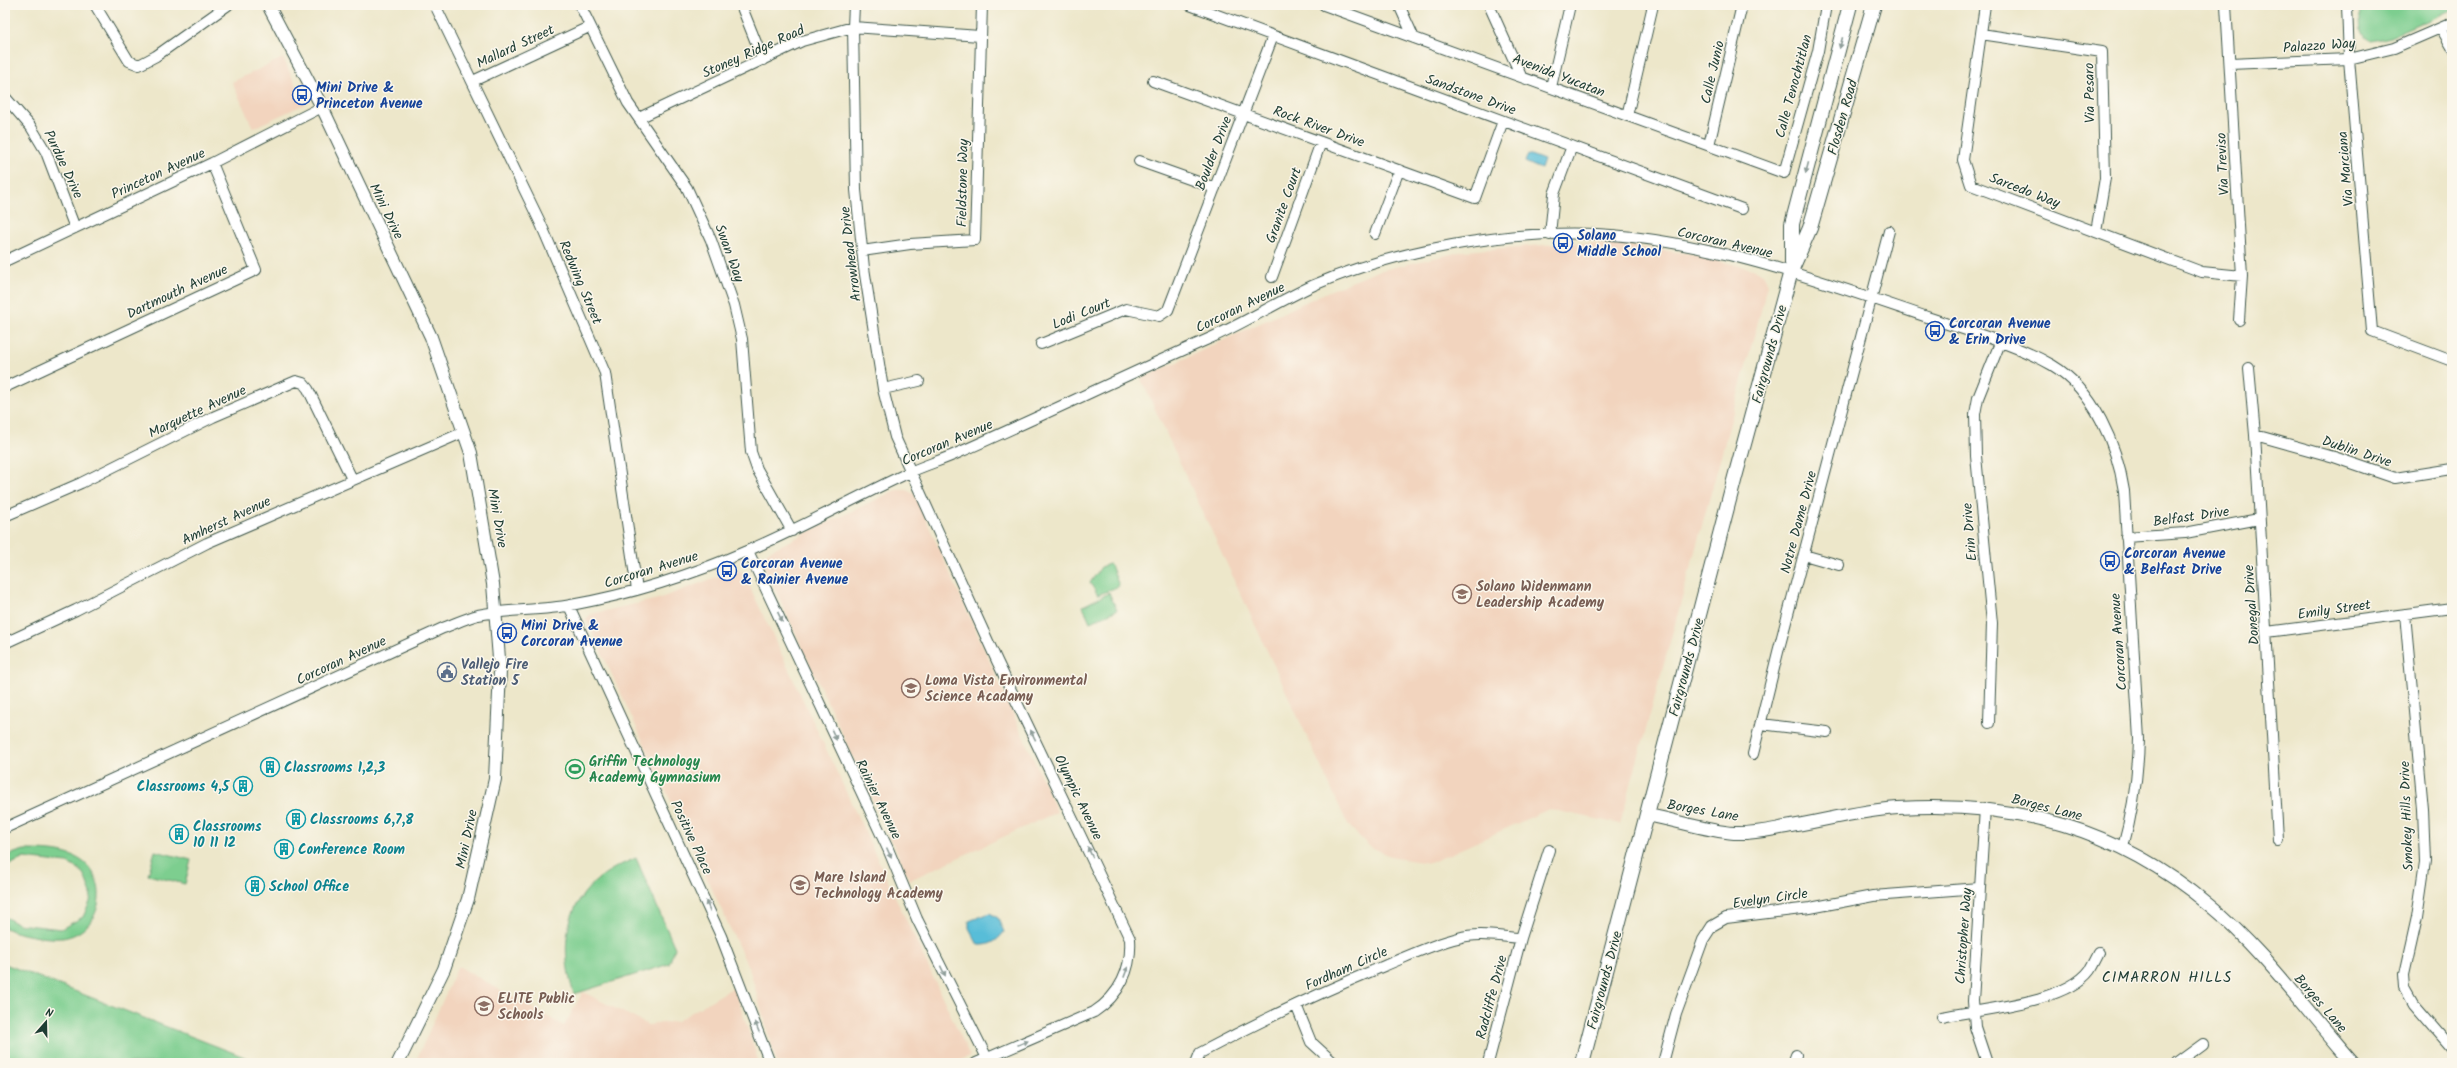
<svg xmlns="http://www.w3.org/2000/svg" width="2457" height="1068" font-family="Kalam,sans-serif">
<rect width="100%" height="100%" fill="#fbf7ec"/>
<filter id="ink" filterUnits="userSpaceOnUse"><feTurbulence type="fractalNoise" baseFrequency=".025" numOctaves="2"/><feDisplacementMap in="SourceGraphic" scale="8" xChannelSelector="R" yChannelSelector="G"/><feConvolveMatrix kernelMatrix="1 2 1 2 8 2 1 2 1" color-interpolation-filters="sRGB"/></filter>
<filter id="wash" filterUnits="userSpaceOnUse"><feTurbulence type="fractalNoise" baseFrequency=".012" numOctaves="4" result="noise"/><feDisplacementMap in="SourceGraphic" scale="16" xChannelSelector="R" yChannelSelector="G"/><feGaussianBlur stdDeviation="0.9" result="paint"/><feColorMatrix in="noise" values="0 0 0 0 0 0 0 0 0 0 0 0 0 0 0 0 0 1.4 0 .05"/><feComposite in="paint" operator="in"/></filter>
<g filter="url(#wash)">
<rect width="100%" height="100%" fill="#ede7ca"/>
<!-- built -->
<path fill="#f2d4be" d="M283,58L305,104L253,128L232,82Z
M1571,243L1629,246L1692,254L1756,270L1764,275L1768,285L1620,824L1549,809L1430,863L1395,858L1369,846L1348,825L1141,379L1329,291L1378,271L1464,251Z
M896,490H907L915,495L1057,812L910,880L763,563L764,556L771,550Z
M735,570L743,572L970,1056L954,1063H777L750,971L586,619L591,614L658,599Z
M458,966L564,1026L583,992L648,1025L677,1021L734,987L759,1063H415Z"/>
<!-- green -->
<path fill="#7dce8f" stroke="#4e8662" d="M2359,5H2452V10L2390,37L2371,41L2361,32Z
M1109,564L1111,565L1119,586L1098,595L1090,583L1101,567Z
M1109,593L1117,610L1090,622L1083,606Z
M24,850C40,850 60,850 75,857C113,874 104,933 62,938C44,939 21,935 5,928V917L18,924L61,929L83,917L90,902L91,893L84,875L79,869L67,863L24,858L5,867V856Z
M155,851L191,860L185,884L148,875Z
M636,858L675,948L669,964L574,994C559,948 564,900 608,872C617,866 627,862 636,858Z
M5,964L252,1060L258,1063H5Z"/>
<!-- water -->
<path fill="#59bdd8" stroke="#3c7d86" d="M1528,154L1544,160L1541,169L1525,162Z
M990,913L998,918L1004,932C997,941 990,946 978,945L969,928V921Z"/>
</g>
<g filter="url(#ink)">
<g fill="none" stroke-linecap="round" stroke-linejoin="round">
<defs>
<path id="minor" d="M95,5L129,61L139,65L156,56L228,5
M435,5L540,222L605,373L637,590
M580,5L628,103L687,188L711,240L734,305L742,339L751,452L757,469L792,531
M741,5L763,60
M854,5L853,27L856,190L864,268L883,389L895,437L997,661L1130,939C1132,969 1120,995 1094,1012L976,1063
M1190,5L1742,209
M1324,5L1784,173L1818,51L1826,5
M1399,5L1414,38
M1489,5L1521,76
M1985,5L1963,160L1971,185L2202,272L2242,276
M2226,5L2242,276L2239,320
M2347,5L2349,59L2372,331L2452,361
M2441,28L2452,47
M1981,34L2102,52L2105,178L2096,232
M2230,64L2349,59L2394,48L2452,23
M473,81L589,27
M1153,81L1475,198L1503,121
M1551,87L1570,5
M5,97L31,127L46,152L75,228
M1627,116L1653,5
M639,118L802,41L853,27L980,36
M1709,145L1742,5
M1139,161L1215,188
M1375,234L1399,170
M1550,235L1554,194L1572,146
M862,251L910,244L975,240L982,5
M5,261L212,163L322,107
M1272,277L1321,142
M1041,344L1126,309L1159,316L1168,310L1273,36
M2249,368L2255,435L2278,840
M5,387L256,270L212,163
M883,389L919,381
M2255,435L2334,457L2395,478L2452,469
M5,516L81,483L213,417L296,381L303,383L308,389L352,479
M2126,537L2185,533L2259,519
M748,551L888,849L917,919L987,1058
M1804,555L1839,565
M569,606L721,936L770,1063
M2405,614L2423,809L2425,862L2417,917L2404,975L2405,988L2414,1004L2452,1048
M2267,632L2452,608
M5,643L76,610L207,543L464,432
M1989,723L1992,623L1976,456L1975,414L1978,398L2000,343
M1761,724L1827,732
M1753,754L1778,652L1889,231
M1985,808L1973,1001L1975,1027L1987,1063
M5,828L443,628C454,624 466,618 478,615C508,609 540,611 571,605C632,594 692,575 749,550C803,527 854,498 908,473C925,465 943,460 960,452C1042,416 1124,376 1206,340C1243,324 1277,302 1314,285C1395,250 1508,230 1597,234C1710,240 1824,282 1930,318C1970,332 2015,344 2052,365C2094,390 2117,445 2124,491L2139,739C2138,776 2133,811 2123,847
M1296,1005L1311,1042L1334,1063
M1942,1017C1981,1009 2066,1003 2090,970C2093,965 2096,959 2099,953
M1196,1063L1200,1053C1260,1021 1321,992 1384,966C1408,956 1433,944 1458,938C1479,932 1500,937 1521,938
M1488,1063L1521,938L1549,850
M1663,1063L1676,1014L1703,940L1712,926L1726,918L1810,908L1873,896L1979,888
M1793,1063L1796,1055
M2177,1063L2203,1044"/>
<path id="tertiary" d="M268,5L322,107L431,337L471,453L493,584L500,671L495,779L468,899L444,969L398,1063
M1647,815C1676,820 1706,831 1734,833C1752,834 1769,830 1786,827C1823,821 1861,810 1898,808C2016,801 2118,828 2209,905C2263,949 2307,1011 2353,1063"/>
<path id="secondary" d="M1792,263V224L1850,5
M1582,1063L1735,477L1791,271L1810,228L1874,5"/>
</defs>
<!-- minor casing -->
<use href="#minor" stroke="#3e564a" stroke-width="12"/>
<!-- tertiary casing -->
<use href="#tertiary" stroke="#3e564a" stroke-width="14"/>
<!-- secondary casing -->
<use href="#secondary" stroke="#3e564a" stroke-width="16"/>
<!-- minor -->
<use href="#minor" stroke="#fff" stroke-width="10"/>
<!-- tertiary -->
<use href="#tertiary" stroke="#fff" stroke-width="12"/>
<!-- secondary -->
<use href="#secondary" stroke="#fff" stroke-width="14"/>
</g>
<!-- one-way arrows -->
<defs><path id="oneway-solid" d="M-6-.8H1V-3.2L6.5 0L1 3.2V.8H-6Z"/></defs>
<g fill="#8f9e9a">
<use href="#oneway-solid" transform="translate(1841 43) rotate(105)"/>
<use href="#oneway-solid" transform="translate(1807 168) rotate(105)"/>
<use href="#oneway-solid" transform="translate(780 617) rotate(65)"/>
<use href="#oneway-solid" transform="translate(834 735) rotate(65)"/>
<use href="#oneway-solid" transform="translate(1033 735) rotate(-116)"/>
<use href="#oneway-solid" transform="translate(1090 852) rotate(-115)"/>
<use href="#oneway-solid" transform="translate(889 853) rotate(66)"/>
<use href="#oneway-solid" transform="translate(708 906) rotate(-114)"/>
<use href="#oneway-solid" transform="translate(943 971) rotate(64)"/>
<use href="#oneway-solid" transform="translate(1126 972) rotate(-69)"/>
<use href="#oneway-solid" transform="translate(757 1027) rotate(-112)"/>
<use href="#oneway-solid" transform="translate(1023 1043) rotate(-23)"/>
</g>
</g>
<!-- icons -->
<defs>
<symbol id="bus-ring" viewBox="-11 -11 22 22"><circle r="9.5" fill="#fbf7ec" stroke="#1a4fb4" stroke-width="1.5"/><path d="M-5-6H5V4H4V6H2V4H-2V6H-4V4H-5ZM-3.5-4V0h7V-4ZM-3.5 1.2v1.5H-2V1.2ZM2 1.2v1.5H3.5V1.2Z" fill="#1a4fb4"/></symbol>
<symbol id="school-ring" viewBox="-11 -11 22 22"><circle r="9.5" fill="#fbf7ec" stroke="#8d6e63" stroke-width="1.5"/><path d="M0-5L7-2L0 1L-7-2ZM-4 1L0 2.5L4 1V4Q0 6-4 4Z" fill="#8d6e63"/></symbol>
<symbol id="civic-ring" viewBox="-11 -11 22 22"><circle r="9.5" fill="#fbf7ec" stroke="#5c6f8a" stroke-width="1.5"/><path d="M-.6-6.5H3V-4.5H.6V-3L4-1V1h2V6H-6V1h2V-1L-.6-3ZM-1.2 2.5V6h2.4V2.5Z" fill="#5c6f8a"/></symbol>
<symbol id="building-ring" viewBox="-11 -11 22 22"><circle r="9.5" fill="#fbf7ec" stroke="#0f9aa8" stroke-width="1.5"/><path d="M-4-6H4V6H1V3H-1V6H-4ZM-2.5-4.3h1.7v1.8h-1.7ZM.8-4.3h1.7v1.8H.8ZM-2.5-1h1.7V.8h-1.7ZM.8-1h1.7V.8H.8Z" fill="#0f9aa8"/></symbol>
<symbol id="stadium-ring" viewBox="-11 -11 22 22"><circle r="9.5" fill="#fbf7ec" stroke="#2e9e5b" stroke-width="1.5"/><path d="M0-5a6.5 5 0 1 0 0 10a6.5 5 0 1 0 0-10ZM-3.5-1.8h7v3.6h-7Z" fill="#2e9e5b"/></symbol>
</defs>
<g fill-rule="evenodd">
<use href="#bus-ring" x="291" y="84" width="22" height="22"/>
<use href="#bus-ring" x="1552" y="232" width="22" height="22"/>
<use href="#bus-ring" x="1924" y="320" width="22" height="22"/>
<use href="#bus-ring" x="2099" y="550" width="22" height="22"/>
<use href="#bus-ring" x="716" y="560" width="22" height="22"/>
<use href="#school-ring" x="1451" y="583" width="22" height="22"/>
<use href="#bus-ring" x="496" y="622" width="22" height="22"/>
<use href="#civic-ring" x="436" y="661" width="22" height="22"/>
<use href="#school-ring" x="900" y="677" width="22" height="22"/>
<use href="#building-ring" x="259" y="756" width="22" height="22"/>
<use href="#stadium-ring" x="564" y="758" width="22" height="22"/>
<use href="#building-ring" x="232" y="775" width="22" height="22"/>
<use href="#building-ring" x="285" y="808" width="22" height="22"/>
<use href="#building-ring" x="168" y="823" width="22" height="22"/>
<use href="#building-ring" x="273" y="838" width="22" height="22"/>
<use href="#school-ring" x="789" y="874" width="22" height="22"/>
<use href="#building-ring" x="244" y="875" width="22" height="22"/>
<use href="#school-ring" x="473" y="995" width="22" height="22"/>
</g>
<g text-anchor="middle" stroke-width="3" stroke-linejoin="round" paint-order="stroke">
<!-- street labels -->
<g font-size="14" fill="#1f3d34" stroke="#fbf7ec">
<text transform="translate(2319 45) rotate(-4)" y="5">Palazzo Way</text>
<text transform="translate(515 46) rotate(-25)" y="5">Mallard Street</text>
<text transform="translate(753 51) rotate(-24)" y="5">Stoney Ridge Road</text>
<text transform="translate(1712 72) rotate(-77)" y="5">Calle Junio</text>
<text transform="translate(1559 75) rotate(21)" y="5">Avenida Yucatan</text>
<text transform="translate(1793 86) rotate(-75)" y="5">Calle Tenochtitlan</text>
<text transform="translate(2089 93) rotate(-91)" y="5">Via Pesaro</text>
<text transform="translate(1471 94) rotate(20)" y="5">Sandstone Drive</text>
<text transform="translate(1842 117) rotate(-74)" y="5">Flosden Road</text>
<text transform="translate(1319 126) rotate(20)" y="5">Rock River Drive</text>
<text transform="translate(1213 153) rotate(-69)" y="5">Boulder Drive</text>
<text transform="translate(64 164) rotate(65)" y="5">Purdue Drive</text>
<text transform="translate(2222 164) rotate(-93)" y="5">Via Treviso</text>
<text transform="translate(2345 169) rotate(-95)" y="5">Via Marciana</text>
<text transform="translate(158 173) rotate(-25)" y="5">Princeton Avenue</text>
<text transform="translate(962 183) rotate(-89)" y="5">Fieldstone Way</text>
<text transform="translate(2025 190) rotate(21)" y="5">Sarcedo Way</text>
<text transform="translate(1283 205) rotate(-70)" y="5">Granite Court</text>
<text transform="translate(387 211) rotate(64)" y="5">Mini Drive</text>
<text transform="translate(1725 242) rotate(13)" y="5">Corcoran Avenue</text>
<text transform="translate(730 253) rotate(70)" y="5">Swan Way</text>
<text transform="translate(850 254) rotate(-97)" y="5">Arrowhead Drive</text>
<text transform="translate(581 282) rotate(67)" y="5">Redwing Street</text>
<text transform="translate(177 291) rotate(-25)" y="5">Dartmouth Avenue</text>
<text transform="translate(1240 307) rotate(-26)" y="5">Corcoran Avenue</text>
<text transform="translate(1081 313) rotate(-22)" y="5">Lodi Court</text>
<text transform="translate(1769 354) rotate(-75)" y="5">Fairgrounds Drive</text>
<text transform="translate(197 411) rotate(-25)" y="5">Marquette Avenue</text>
<text transform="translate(947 442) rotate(-23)" y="5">Corcoran Avenue</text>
<text transform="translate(2357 451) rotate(18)" y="5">Dublin Drive</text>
<text transform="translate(2191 516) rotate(-8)" y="5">Belfast Drive</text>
<text transform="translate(498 518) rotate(80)" y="5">Mini Drive</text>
<text transform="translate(226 520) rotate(-25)" y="5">Amherst Avenue</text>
<text transform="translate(1798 522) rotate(-75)" y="5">Notre Dame Drive</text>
<text transform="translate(1969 532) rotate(-95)" y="5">Erin Drive</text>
<text transform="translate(651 569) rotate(-17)" y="5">Corcoran Avenue</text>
<text transform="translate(2251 605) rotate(-94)" y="5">Donegal Drive</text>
<text transform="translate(2334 609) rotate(-8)" y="5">Emily Street</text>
<text transform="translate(2118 642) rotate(-94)" y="5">Corcoran Avenue</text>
<text transform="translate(341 660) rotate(-25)" y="5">Corcoran Avenue</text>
<text transform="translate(1686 667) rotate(-75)" y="5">Fairgrounds Drive</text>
<text transform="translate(1079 797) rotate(64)" y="5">Olympic Avenue</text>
<text transform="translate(879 799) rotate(64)" y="5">Rainier Avenue</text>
<text transform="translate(2047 807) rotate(14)" y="5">Borges Lane</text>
<text transform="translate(1703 810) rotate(10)" y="5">Borges Lane</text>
<text transform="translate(2406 816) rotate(-92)" y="5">Smokey Hills Drive</text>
<text transform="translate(692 837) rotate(65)" y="5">Positive Place</text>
<text transform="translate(466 839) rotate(-78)" y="5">Mini Drive</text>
<text transform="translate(1770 898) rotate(-8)" y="5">Evelyn Circle</text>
<text transform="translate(1963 936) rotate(-86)" y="5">Christopher Way</text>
<text transform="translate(1346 968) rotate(-24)" y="5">Fordham Circle</text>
<text transform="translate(1604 980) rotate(-75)" y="5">Fairgrounds Drive</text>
<text transform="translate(1491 997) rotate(-75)" y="5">Radcliffe Drive</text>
<text transform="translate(2321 1003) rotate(49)" y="5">Borges Lane</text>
</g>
<!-- transit labels -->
<g font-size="14" font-weight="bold" fill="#164399" stroke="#fbf7ec" text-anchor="start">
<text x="316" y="92">Mini Drive &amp;<tspan x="316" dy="16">Princeton Avenue</tspan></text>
<text x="1577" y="240">Solano<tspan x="1577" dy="16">Middle School</tspan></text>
<text x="1949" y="328">Corcoran Avenue<tspan x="1949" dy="16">&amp; Erin Drive</tspan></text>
<text x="2124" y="558">Corcoran Avenue<tspan x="2124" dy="16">&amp; Belfast Drive</tspan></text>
<text x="741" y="568">Corcoran Avenue<tspan x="741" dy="16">&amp; Rainier Avenue</tspan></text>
<text x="521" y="630">Mini Drive &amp;<tspan x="521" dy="16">Corcoran Avenue</tspan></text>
</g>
<!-- education labels -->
<g font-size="14" font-weight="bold" fill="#785e54" stroke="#fbf7ec" text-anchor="start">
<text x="1476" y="591">Solano Widenmann<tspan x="1476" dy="16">Leadership Academy</tspan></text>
<text x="925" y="685">Loma Vista Environmental<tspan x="925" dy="16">Science Acadamy</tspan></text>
<text x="814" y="882">Mare Island<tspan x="814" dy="16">Technology Academy</tspan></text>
<text x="498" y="1003">ELITE Public<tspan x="498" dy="16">Schools</tspan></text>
</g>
<!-- service labels -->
<g font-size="14" font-weight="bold" fill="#4e5e75" stroke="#fbf7ec" text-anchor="start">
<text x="461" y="669">Vallejo Fire<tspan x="461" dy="16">Station 5</tspan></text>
</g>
<!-- leisure labels -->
<g font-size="14" font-weight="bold" fill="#27864d" stroke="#fbf7ec" text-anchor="start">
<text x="589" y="766">Griffin Technology<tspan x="589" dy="16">Academy Gymnasium</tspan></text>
</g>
<!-- culture labels -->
<g font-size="14" font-weight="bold" fill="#0d838f" stroke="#fbf7ec" text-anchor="start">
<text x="284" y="772">Classrooms 1,2,3</text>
<text x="229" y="791" text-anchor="end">Classrooms 4,5</text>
<text x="310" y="824">Classrooms 6,7,8</text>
<text x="193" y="831">Classrooms<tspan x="193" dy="16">10 11 12</tspan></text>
<text x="298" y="854">Conference Room</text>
<text x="269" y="891">School Office</text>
</g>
<!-- neighbourhood labels -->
<g font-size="15" letter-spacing="1" fill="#1f3d34" stroke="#fbf7ec">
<text x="2167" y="982">CIMARRON HILLS</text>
</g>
</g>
<!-- margin -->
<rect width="2457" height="1068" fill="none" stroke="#fbf7ec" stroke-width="20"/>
<!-- north arrow -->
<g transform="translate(46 1022) rotate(20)" stroke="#fbf7ec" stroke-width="3" paint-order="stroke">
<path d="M0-3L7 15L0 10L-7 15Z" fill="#1f3d34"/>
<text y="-6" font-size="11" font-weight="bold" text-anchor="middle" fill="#1f3d34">N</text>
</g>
</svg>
